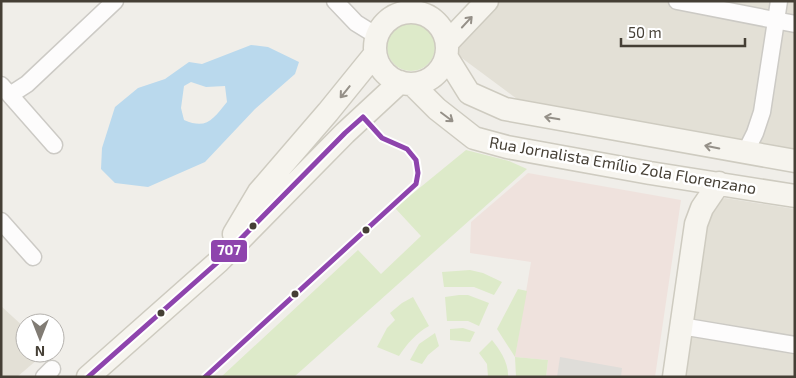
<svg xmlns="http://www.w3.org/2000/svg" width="796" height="378" font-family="'Exo 2',sans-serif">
<rect width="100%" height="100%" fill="#f0eee9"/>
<!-- residential -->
<path fill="#e3e0d6" d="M497,1H795V150L525,105L451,50Z
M725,198L795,209V377H684L711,205Z
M1,306L25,328V353H45L17,377H1Z"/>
<!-- medical -->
<path fill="#efe2dd" d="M528,173L681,200L655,377H546L548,360L515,357L531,262L470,253L471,222Z"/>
<!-- green -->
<path fill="#ddeac9" d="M387 47a24 24 0 1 1 48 0a24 24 0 1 1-48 0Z
M466,150L509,161L527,169L294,377H221L358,250L381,274L421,236L395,208Z
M470,270L483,273L502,282L494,295L474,287H444L442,272Z
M518,289L527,291L515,357L548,360L546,377H516L515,357L497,329Z
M459,295H468L489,303L479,326L468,321H447L445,297Z
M413,297L429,326C416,333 407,344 399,356L377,347L387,328L395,320L390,313L402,303Z
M463,328L475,332L470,342L450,340V329Z
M435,333L439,346L428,355L422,364L410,360L419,344Z
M492,340C500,350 509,363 508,377H488L487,364L479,353Z"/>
<!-- parking -->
<path fill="#dfddd9" d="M560,357L622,368L621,377H557Z"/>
<!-- water -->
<path fill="#bad9ed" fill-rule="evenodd" d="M251,45L268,47L299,62L295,74L255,109L205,162L148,187L115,183L101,169L102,148L115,107L138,88L165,79L189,62L202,64ZM191,82L206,87L225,86L227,102C213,119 207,130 184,120L181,108L184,86Z"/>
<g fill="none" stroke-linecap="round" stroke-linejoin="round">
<defs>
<path id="street" d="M335,1L356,23L377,36
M677,1L795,24
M1,85L10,95L27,84L115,1
M10,95L54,145
M745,153L755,133L762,112L779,1
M1,221L33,257
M681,326L795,345
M44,377L52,369"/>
<path id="secondary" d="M375 48a36 36 0 1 1 72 0a36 36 0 1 1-72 0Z
M447,43L487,1
M446,56L469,93L505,109L795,161
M412,84L437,109L474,138L507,147L650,173L795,196
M234,234L259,192L328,112L375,54
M88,377L218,262L345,133L400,82
M674,377L696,224L702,208L719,183"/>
</defs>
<!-- street casing -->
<use href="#street" stroke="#cccac5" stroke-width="19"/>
<!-- secondary casing -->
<use href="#secondary" stroke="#cecbc0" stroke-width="25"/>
<!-- street -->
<use href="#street" stroke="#fdfcfc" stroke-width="16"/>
<!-- secondary -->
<use href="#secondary" stroke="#f6f4ee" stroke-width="22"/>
<defs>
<path id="bus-1" d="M88,377L218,262L345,133L363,117L382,138L407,149L416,160L418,173L416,184L205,377"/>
</defs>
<!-- bus-1 casing -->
<use href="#bus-1" stroke="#fff" stroke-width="9"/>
<!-- bus-1 -->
<use href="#bus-1" stroke="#8e44ad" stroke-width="5"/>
</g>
<!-- one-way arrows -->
<defs><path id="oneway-shaft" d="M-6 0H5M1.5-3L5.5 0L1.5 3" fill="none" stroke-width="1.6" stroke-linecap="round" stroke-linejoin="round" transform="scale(1.25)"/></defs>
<g stroke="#959088">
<use href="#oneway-shaft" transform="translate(467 22) rotate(-47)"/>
<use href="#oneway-shaft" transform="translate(345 92) rotate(129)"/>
<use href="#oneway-shaft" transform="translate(447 117) rotate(37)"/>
<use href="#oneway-shaft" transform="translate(552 118) rotate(-170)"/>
<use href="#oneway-shaft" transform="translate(712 147) rotate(-169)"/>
</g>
<!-- markers -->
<g fill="#453f35" stroke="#fff" stroke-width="2">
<circle cx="253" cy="226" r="4.5"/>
<circle cx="366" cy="230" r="4.5"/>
<circle cx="295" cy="294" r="4.5"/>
<circle cx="161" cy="313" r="4.5"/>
</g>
<g text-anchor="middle" stroke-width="5" stroke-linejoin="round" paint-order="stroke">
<!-- street labels -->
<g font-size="16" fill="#453f35" stroke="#fff">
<text transform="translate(623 165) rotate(10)" y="6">Rua Jornalista Emílio Zola Florenzano</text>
</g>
</g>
<rect stroke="#fff" stroke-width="2" x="210" y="239" width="38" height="24" rx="5" fill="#8e44ad"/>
<g font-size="14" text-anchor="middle" font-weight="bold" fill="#fff">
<text x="229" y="255">707</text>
</g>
<!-- border -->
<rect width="796" height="378" fill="none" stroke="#453f35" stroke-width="5"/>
<!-- north arrow -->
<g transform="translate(40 338) rotate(180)"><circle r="24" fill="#ffffff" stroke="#b5b2ae"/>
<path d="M0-4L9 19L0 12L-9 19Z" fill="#817c74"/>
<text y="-8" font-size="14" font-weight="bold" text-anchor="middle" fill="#453f35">N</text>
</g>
<!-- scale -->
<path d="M621 38v8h124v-8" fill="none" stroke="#453f35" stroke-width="2.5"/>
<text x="628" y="38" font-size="15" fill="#453f35" stroke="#ffffff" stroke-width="4" paint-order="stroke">50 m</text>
</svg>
